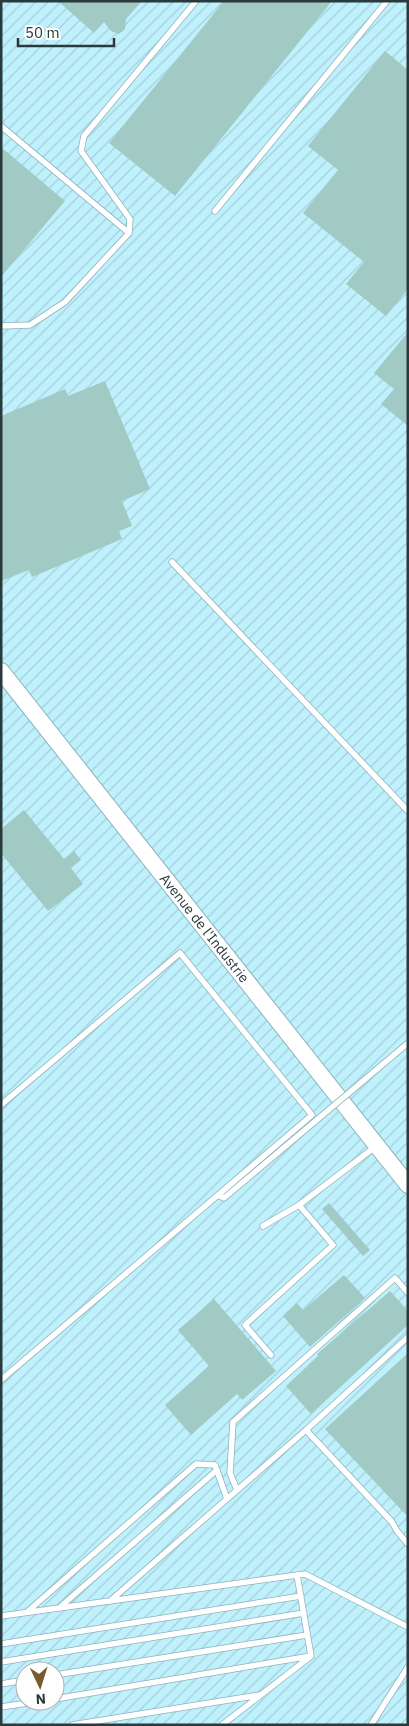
<svg xmlns="http://www.w3.org/2000/svg" width="409" height="1726" font-family="'IBM Plex Sans',sans-serif">
<defs>
<pattern id="industrial-furrows" width="10" height="10" patternUnits="userSpaceOnUse" patternTransform="scale(1.25)"><rect width="10" height="10" fill="#bff1fd"/><path d="M-1 1l2-2M0 10L10 0M9 11l2-2" fill="none" stroke="#a4cfda"/></pattern>
</defs>
<rect width="100%" height="100%" fill="#d7f7ff"/>
<!-- industrial -->
<path fill="url(#industrial-furrows)" fill-rule="evenodd" d="M1,1H408V1725H1ZM25,1671H55V1701H25Z"/>
<!-- building -->
<path fill="#a1cac5" d="M58,1H142L126,19L125,29L119,34L111,31L104,22L94,33Z
M224,1H332L175,196L109,143Z
M385,51L408,70V289L386,316L346,284L364,262L303,213L338,170L308,146Z
M1,147L65,201L1,277Z
M408,332V426L381,404L394,389L374,373Z
M105,381L150,489L122,501L132,526L119,531L122,539L32,577L29,570L1,581V416L65,389L68,396Z
M24,810L64,859L74,851L81,860L71,868L83,884L48,911L1,853V829Z
M329,1203L370,1250L363,1256L322,1209Z
M344,1275L365,1298L310,1347L283,1316L297,1303L303,1310Z
M390,1291L408,1311V1325L311,1414L286,1386L318,1356L317,1354Z
M214,1299L276,1371L242,1400L237,1394L191,1435L165,1405L209,1366L178,1330Z
M408,1353V1517L325,1429Z"/>
<g fill="none" stroke-linecap="round" stroke-linejoin="round">
<defs>
<path id="lane" d="M1,126L129,233
M215,211L387,1
M1,326L30,325L65,302L129,233L130,219L81,151L84,136L196,1
M172,562L408,811
M1,1105L180,953L312,1115L1,1380
M218,1195L224,1198L255,1172
M263,1226L299,1205L375,1147
M271,1355L245,1325L333,1245L299,1205
M306,1430L408,1337
M237,1490L230,1473L233,1422L395,1278L408,1293
M110,1601L306,1430L392,1522L397,1531L408,1544
M59,1608L217,1470
M27,1612L196,1464L215,1465L227,1499
M1,1616L305,1574L408,1627
M1,1644L301,1596
M1,1662L304,1613
M55,1675L307,1635
M1,1684L25,1680
M55,1699L311,1656
M1,1707L41,1701
M72,1725L260,1695
M222,1725L311,1656L297,1575
M371,1725L408,1667"/>
<g id="secondary">
<path id="s1" d="M1,671L408,1185"/>
</g>
</defs>
<!-- lane casing -->
<use href="#lane" stroke="#8cb3bc" stroke-width="7"/>
<!-- secondary casing -->
<use href="#secondary" stroke="#8cb3bc" stroke-width="18"/>
<!-- lane -->
<use href="#lane" stroke="#fff" stroke-width="5.5"/>
<!-- secondary -->
<use href="#secondary" stroke="#fff" stroke-width="16"/>
<defs>
<path id="lane-bridge" d="M255,1172L408,1043"/>
</defs>
<!-- lane-bridge casing -->
<use href="#lane-bridge" stroke="#8cb3bc" stroke-width="7" stroke-linecap="butt"/>
<!-- lane-bridge -->
<use href="#lane-bridge" stroke="#fff" stroke-width="5.5"/>
</g>
<g text-anchor="middle" stroke-width="4" stroke-linejoin="round" paint-order="stroke">
<!-- street labels -->
<g font-size="14" fill="#29393c" stroke="#fefefe">
<text dy="5" stroke="none"><textPath href="#s1" startOffset="328">Avenue de l'Industrie</textPath></text>
</g>
</g>
<!-- border -->
<rect width="409" height="1726" fill="none" stroke="#29393c" stroke-width="5"/>
<!-- north arrow -->
<g transform="translate(40 1686) rotate(176)"><circle r="24" fill="#fefefe" stroke="#a9afb0"/>
<path d="M0-4L9 19L0 12L-9 19Z" fill="#785a2e"/>
<text y="-8" font-size="14" font-weight="bold" text-anchor="middle" fill="#29393c">N</text>
</g>
<!-- scale -->
<path d="M18 38v8h96v-8" fill="none" stroke="#29393c" stroke-width="2.5"/>
<text x="25" y="38" font-size="15" fill="#29393c" stroke="#fefefe" stroke-width="4" paint-order="stroke">50 m</text>
</svg>
